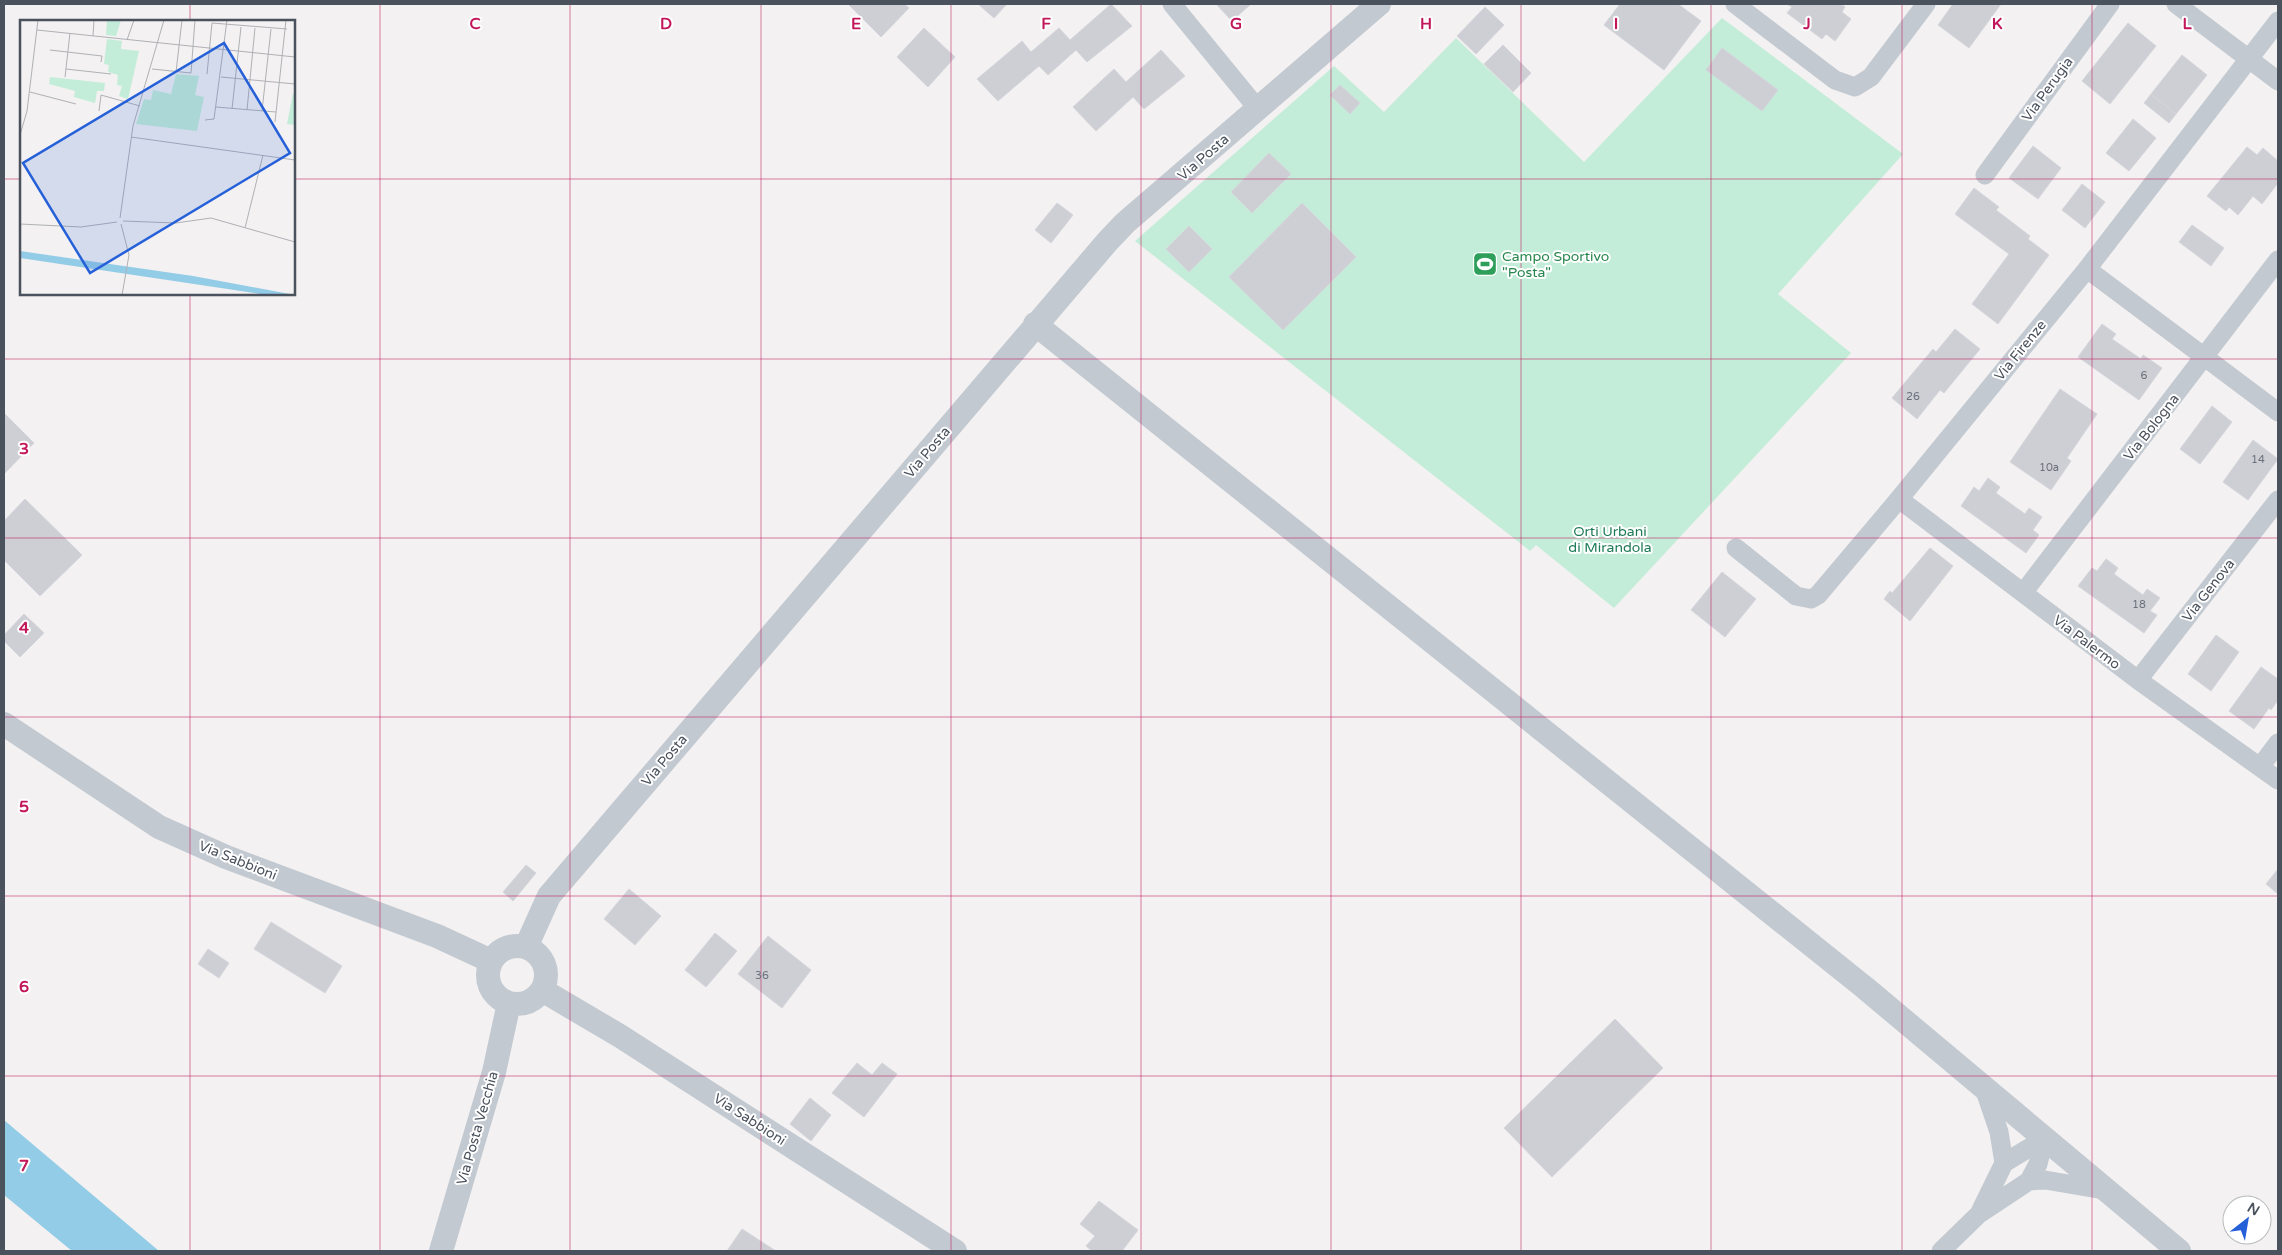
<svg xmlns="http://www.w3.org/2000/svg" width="2282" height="1255" font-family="'Varela Round',sans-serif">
<rect width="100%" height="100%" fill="#f3f1f1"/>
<!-- green -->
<path fill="#c3edd8" d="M1722,18L1903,154L1778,294L1851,353L1614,608L1536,545L1530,551L1135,241L1334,66L1384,112L1456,38L1584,162Z"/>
<!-- water -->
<path fill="#93cce7" d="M4,1120L159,1251H72L4,1195Z"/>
<!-- building -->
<path fill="#cecfd5" stroke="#d5d6dc" d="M848,4H904L909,8L881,37Z
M978,4H1007L994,18Z
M1111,4L1132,26L1087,62L1076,50L1048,75L1039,66L998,101L977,79L1022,41L1031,52L1059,28L1070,40Z
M1216,4H1251L1232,21Z
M1620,4H1678L1701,21L1664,70L1604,25Z
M1787,4H1841L1845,7L1842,12L1851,19L1835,41L1826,34L1822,39L1787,13L1792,7Z
M1953,4H2001L1969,48L1938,25Z
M1485,7L1504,25L1476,54L1457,36Z
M2128,23L2156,46L2110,104L2082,81Z
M924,28L955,57L928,87L897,57Z
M1503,45L1531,73L1513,92L1484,64Z
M1722,48L1778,90L1762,111L1706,70Z
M1161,50L1185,76L1144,109L1133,97L1096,131L1073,107L1114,69L1126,82Z
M2182,55L2207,75L2176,114L2151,94Z
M1340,85L1360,103L1350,114L1330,95Z
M2151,94L2176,114L2169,123L2144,103Z
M2133,119L2156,138L2129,171L2106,153Z
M2033,146L2061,168L2038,199L2009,178Z
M2247,147L2257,155L2263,148L2278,161V183L2262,204L2253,196L2238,215L2229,207L2226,211L2207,196Z
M1269,153L1291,174L1252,213L1231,192Z
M2082,184L2105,202L2085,228L2062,210Z
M1974,188L1999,207L1996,210L2030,236L2028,239L2049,255L1998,324L1972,304L2009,254L1955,214Z
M1057,203L1073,215L1051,243L1035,230Z
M1302,203L1356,257L1283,330L1229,277Z
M2192,225L2224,248L2211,266L2179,242Z
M1189,226L1212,249L1189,272L1166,249Z
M2102,324L2116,334L2112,339L2141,359L2143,355L2162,368L2139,400L2078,357Z
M1955,329L1980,349L1944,393L1940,390L1917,419L1892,398L1933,349L1936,352Z
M2060,389L2097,414L2067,458L2071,461L2051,490L2010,462Z
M2212,406L2232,422L2200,464L2180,449Z
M4,413L34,443L4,474Z
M2253,440L2278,459L2248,500L2223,482Z
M1988,478L2000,487L1996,493L2025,514L2029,508L2042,517L2033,530L2039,535L2026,553L1961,506L1974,487L1979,491Z
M25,499L82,555L40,596L4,560V521Z
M1930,548L1953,566L1910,621L1884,599L1890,591L1892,593Z
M2106,559L2118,568L2114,574L2143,595L2147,589L2160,598L2150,611L2157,615L2144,633L2078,586L2092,568L2097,571Z
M1722,572L1756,599L1725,637L1691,610Z
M24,614L44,633L20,657L4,641V635Z
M2216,635L2239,652L2211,691L2188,674Z
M2261,667L2278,679V700L2271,710L2269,708L2254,729L2229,711Z
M526,865L536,873L513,901L503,892Z
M2278,869V894L2266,884Z
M629,889L661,916L635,945L604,919Z
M271,922L342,966L325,993L254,949Z
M715,933L737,951L706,987L685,970Z
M768,936L811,970L782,1008L738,974Z
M208,949L229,963L219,978L198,964Z
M1615,1019L1663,1068L1552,1177L1504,1128Z
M857,1063L872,1075L882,1063L897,1074L864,1117L832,1093Z
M810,1098L831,1115L811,1141L790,1124Z
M1099,1201L1138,1230L1122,1251H1092L1086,1246L1095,1236L1080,1224Z
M742,1229L776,1251H727Z"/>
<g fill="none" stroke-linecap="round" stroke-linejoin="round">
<!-- minor -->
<path stroke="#c2c9d1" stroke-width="19" d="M1172,4L1258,109
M1735,4L1835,80L1855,87L1871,77L1926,4
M2176,4L2278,81
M1985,175L2110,4
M2087,269L2278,412
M1899,499L2138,680L2278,780
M1736,548L1796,596L1811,599L1818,595L1899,499L2087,269L2278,21
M2023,593L2278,260
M2138,680L2278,500
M2260,767L2278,743
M1984,1088L1999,1132L2004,1163
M2029,1181L2038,1164L2044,1139
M1981,1210L2004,1163L2044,1139
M1941,1251L1979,1214L2029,1181L2045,1180L2104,1190"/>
<!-- tertiary -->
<path stroke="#c2c9d1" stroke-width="24" d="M1035,324L1864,987L2179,1251
M4,724L159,827L226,857L437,936L491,961
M488 975a29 29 0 1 1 58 0a29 29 0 1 1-58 0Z
M526,947L549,896L1107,242L1125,223L1379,4
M542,990L620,1036L955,1251
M441,1251L494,1072L509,1003"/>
</g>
<!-- grid -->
<path fill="none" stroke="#c2185b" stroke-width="1" stroke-opacity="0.55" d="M190,4V21M380,4V1251M570,4V1251M761,4V1251M951,4V1251M1141,4V1251M1331,4V1251M1521,4V1251M1711,4V1251M1902,4V1251M2092,4V1251M4,179H21M294,179H2278M190,294V1251M4,359H2278M4,538H2278M4,717H2278M4,896H2278M4,1076H2278"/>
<!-- icons -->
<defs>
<symbol id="stadium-square" viewBox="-11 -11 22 22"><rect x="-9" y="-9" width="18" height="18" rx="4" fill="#2e9e5b" stroke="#fff"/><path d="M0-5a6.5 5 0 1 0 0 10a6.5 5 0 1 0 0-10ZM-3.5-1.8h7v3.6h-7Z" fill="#fff"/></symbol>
</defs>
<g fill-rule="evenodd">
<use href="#stadium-square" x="1471" y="250" width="28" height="28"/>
</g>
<g text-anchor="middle" stroke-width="4" stroke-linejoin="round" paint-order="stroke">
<!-- number labels -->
<g font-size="11" fill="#6b717b">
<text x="2144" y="379">6</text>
<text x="1913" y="400">26</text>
<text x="2258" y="463">14</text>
<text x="2049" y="471">10a</text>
<text x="2139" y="608">18</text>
<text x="762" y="979">36</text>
</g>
<!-- street labels -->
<g font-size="14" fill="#4a525d" stroke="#fff">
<text transform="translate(2047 89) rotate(-54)" y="5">Via Perugia</text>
<text transform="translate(1203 157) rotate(-41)" y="5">Via Posta</text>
<text transform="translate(2020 350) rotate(-51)" y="5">Via Firenze</text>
<text transform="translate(2151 427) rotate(-52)" y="5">Via Bologna</text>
<text transform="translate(927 452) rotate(-50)" y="5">Via Posta</text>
<text transform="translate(2208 590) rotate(-52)" y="5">Via Genova</text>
<text transform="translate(2087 642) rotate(37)" y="5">Via Palermo</text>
<text transform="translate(664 760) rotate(-50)" y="5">Via Posta</text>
<text transform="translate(238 860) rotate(22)" y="5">Via Sabbioni</text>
<text transform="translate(750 1119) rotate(33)" y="5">Via Sabbioni</text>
<text transform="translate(477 1128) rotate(-74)" y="5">Via Posta Vecchia</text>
</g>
<!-- leisure labels -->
<g font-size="14" fill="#27864d" stroke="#fff" text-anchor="start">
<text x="1502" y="261">Campo Sportivo<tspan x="1502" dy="16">"Posta"</tspan></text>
</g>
<!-- park labels -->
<g font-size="14" fill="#1d7b57" stroke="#fff">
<text x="1610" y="536">Orti Urbani<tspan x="1610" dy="16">di Mirandola</tspan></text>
</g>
</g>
<!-- overview -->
<g transform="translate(20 20)">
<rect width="275" height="275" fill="#f3f1f1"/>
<path d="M87,0H101L96,16L86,15ZM87,19L102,21L101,29L119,31L108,79L99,76L102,66L97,65L98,55L88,52L89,45L84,44ZM156,54L179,56L175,75L184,77L177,111L116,104L124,79L131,80L133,70L151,74ZM30,57L85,63L84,71H77L75,83L54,77L55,71L29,64ZM273,73L275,74V105L267,104Z" fill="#c3edd8"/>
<path d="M0,231L173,256L275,275H247L0,238Z" fill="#93cce7"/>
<path fill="none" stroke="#afb1b6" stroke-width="1" d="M17,10L275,37M73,16L74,0M107,20L114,0M30,30L82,36L81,42M46,49L91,54M132,49L171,53L175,0M156,52L162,0M187,54L192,3L267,9M45,57L50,13M201,57L275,64M10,72L56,84M196,87L256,92M212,89L221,7M227,90L235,8M79,91L81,75L120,86M242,91L251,9M185,100L194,99L207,0M255,102L266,0M0,115L7,91L18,0M111,117L275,140M100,198L113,106L144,0M103,201L156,203L191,198L275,222M0,204L61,207L97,202M101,204L109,235L102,275M225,208L243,135"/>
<path fill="#2560d9" fill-opacity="0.15" stroke="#2560d9" stroke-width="2.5" d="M204,23L270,133L70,253L3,143Z"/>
<rect width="275" height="275" fill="none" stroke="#4a525d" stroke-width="2.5"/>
</g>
<g font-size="16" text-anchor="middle" font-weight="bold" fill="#c2185b" stroke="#fff" stroke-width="4" stroke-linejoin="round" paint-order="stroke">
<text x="475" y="29">C</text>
<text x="666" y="29">D</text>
<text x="856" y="29">E</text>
<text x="1046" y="29">F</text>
<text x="1236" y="29">G</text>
<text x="1426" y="29">H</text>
<text x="1616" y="29">I</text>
<text x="1807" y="29">J</text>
<text x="1997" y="29">K</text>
<text x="2187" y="29">L</text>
<text x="24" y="454">3</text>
<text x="24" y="633">4</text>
<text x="24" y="812">5</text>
<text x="24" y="992">6</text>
<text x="24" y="1171">7</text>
</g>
<!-- border -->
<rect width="2282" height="1255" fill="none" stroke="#4a525d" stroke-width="10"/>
<!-- north arrow -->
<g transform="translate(2247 1220) rotate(31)"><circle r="24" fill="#ffffff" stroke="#b7babe"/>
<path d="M0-4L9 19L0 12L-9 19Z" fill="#2560d9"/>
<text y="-8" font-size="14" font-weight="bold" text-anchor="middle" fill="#4a525d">N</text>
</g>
</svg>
